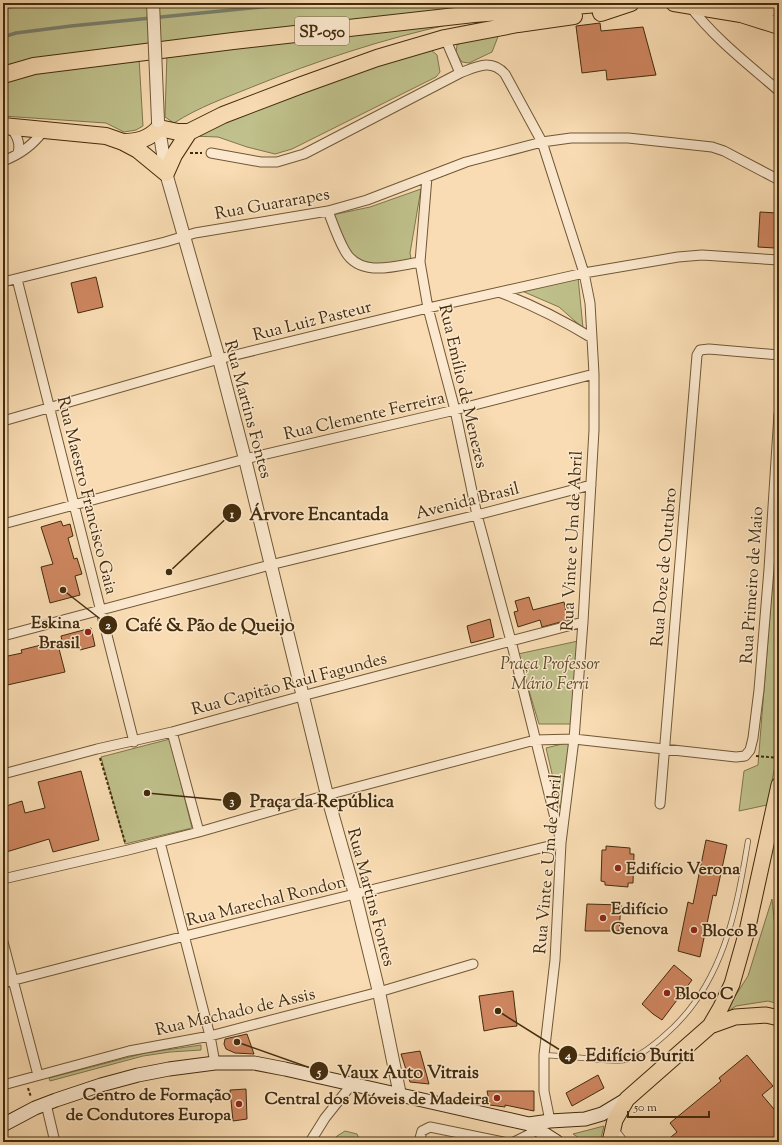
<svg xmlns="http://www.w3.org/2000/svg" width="782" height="1145" font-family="'Sorts Mill Goudy',serif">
<rect width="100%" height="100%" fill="#f9dcb3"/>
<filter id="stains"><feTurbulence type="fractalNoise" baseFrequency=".005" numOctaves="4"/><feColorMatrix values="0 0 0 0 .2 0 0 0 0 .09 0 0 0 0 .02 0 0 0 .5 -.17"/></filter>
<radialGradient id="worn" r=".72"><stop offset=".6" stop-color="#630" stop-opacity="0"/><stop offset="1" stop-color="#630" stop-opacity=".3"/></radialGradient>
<!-- green -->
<path fill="#bfc08b" stroke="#81764c" d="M48,3H541L3,65V9Z
M451,24C383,39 316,61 252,87C225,98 199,107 174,123L165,117L167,53Z
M499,34L492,52L469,63L462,62L456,53L457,45L463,42Z
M431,50L437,55L440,72L436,77L292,149L275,154L247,147L218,137L191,136L236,115L417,52Z
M139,58L143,126L136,130L124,132L106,123L3,116V81L35,74Z
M421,189L410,253L411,259C401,262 391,265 380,266C349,270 342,238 332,215L370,207Z
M578,277L583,328L559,307L522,291Z
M779,499V747L767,805L739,811L744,771L758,765Z
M578,641L571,724H539L518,654Z
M170,739L192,828L125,844L101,757Z
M570,742L561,812L546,748Z
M772,899L775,928L779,948V1004L768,1001L736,1006L723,1015L748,976Z
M201,1045V1050L170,1052L143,1056L50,1081L49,1078L145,1053Z
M604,1126L600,1142H585L573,1134Z
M345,1131L357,1134L361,1142H332L337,1136Z"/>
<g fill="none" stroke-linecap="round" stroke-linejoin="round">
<!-- stream -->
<path stroke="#7a8170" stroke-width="3.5" d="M3,37L16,33L71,26L300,3"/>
</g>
<!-- building -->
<path fill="#ce8660" stroke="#432c0c" d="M600,23L601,31L643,27L656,75L607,80L606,70L582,73L576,26Z
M760,212L777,213L775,248L758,247Z
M96,277L103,307L78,313L71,283Z
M61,521L63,526L70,524L73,536L68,538L74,559L77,558L82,574L75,576L80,595L50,603L41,567L53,564L41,527Z
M529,597L533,610L564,602L568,620L542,627L540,620L518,627L514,612L518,611L515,601Z
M490,619L494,637L471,643L467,626Z
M91,628L95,646L80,650L78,642L63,646L61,636Z
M57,641L65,672L3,686V657L22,653L21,650Z
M81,771L99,840L53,852L49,839L3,853V807L22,801L25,813L45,808L38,782Z
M706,840L727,845L716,896L713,895L700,957L678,951L688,902L693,904Z
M606,846L630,848V854H634L633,883H628V887L605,885V882L601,881L602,850H606Z
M587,904L621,905L619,931H585Z
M674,965L692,980L662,1020L653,1014L642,1004Z
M513,991L517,1026L498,1028L484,1031L479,996Z
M247,1034L254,1054L235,1053L226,1049L224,1044L225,1039Z
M420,1051L429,1084L410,1082L401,1054Z
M747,1055L773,1086L762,1095L779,1115V1142H665L677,1132L670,1123L721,1081L719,1078Z
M598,1075L604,1088L572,1106L566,1093Z
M246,1089L247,1119L233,1121L230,1090Z
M487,1091H534V1111L505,1105V1107L490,1105Z"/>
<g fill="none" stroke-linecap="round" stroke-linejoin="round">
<defs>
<path id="service" d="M544,1055C560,1056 576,1057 593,1059C604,1060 618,1062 629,1059C642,1055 655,1044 665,1035C723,985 736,913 748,841
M616,1129L626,1142"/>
<path id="minor" d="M689,5C715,39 748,64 779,91
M445,38L460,73
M10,126C16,135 21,142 18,153
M211,153L261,162H277L304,154L460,73C476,67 491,58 505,74L542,142L584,273L590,303L594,374V430L583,622L574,739L561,843L555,960L544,1055V1091L550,1121
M3,161C19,155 34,144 44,130
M427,177L420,262L428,308L455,410L477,515L511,641L560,838
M328,211C333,224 338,239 345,251C360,278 396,266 420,262
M17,279L134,742
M3,282L165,242L195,233L328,211L367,200L466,162L542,142L571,138H628L712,147L724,151L779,180
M499,292C533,305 561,319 592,338
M3,421L219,359L428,308L584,273L678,257L702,255L779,260
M3,524L245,459L455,410L594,374
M3,636L270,565L477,515L591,485
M172,732L199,832
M3,774L97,749L172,732L302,696L583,622
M660,804L697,355L700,350L709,349L779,355
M160,842L210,1036L215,1063
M3,879L128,850L199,832L327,795L535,740L574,739L736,757L745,756L750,750L753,738L759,690L769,569L779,414
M3,942L38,1075
M3,983L185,936L561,843
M3,1085L129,1051L210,1036L379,992L473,964
M46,1104L55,1142
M310,1142L325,1118L352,1084
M419,1142L422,1131L430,1127L503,1142
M514,1142L538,1130"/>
<path id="tertiary" d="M158,122L166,173L219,359L245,459L327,795L355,894L379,992L400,1095"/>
<path id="secondary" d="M529,1124L550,1121L585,1119L602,1114L627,1099
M3,1125L35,1108L56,1100L101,1085L138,1075L169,1069L215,1063H254L285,1069L529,1124L557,1142"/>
<path id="primary" d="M710,1026L721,1007L732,984L747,931L779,785
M610,1142L615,1120L627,1099L710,1026L735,1017L766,1015L779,1018"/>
<path id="trunk" d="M674,3L741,14L779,26
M738,3L779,8
M601,13L631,3
M3,75L34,66L233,41L474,14L611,3
M3,126L106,136L123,142L138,150L166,173L174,155L189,132
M123,142C138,142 149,139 159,128L178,132H189L223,115L299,86L377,58L445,38L518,24L574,16"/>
</defs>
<!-- service casing -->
<use href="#service" stroke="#705836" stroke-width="6"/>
<!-- minor casing -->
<use href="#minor" stroke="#705836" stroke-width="11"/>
<!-- tertiary casing -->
<use href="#tertiary" stroke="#705836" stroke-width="14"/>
<!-- secondary casing -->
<use href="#secondary" stroke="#432c0c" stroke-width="15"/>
<!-- primary casing -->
<use href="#primary" stroke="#432c0c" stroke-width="17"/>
<!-- trunk casing -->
<use href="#trunk" stroke="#432c0c" stroke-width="18"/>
<!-- path -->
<path stroke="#432c0c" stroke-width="2" stroke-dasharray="3 2" stroke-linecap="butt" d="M190,153H202
M756,756L779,758
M100,758L125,842
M28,1088L31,1097"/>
<!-- service -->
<use href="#service" stroke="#fbe8ce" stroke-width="4.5"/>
<!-- minor -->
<use href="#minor" stroke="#fbe8ce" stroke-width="9"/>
<!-- tertiary -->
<use href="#tertiary" stroke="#fbe8ce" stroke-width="12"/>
<!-- secondary -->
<use href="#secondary" stroke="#fbe8ce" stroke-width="13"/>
<!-- primary -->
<use href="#primary" stroke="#f9dcb3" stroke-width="15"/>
<!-- trunk -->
<use href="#trunk" stroke="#f9dcb3" stroke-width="16"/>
<defs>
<path id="tertiary-bridge" d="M153,3L158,121"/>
</defs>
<!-- tertiary-bridge casing -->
<use href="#tertiary-bridge" stroke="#705836" stroke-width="14" stroke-linecap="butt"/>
<!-- tertiary-bridge -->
<use href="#tertiary-bridge" stroke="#fbe8ce" stroke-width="12"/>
</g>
<!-- markers -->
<g fill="#8f2418" stroke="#fbe8ce" stroke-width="1.5">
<circle cx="88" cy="632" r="4"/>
<circle cx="618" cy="868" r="4"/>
<circle cx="603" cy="918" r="4"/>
<circle cx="694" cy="930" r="4"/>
<circle cx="667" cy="993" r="4"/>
<circle cx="497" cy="1098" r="4"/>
<circle cx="239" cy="1104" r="4"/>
</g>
<g text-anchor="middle" stroke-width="3" stroke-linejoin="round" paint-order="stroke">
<!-- shield labels -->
<rect fill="#fbe8ce" stroke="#7a6446" stroke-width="1" x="295" y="17" width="54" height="28" rx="3"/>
<g font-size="16" font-weight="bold" fill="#432c0c">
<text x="322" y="37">SP-050</text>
</g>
<!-- street labels -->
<g font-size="17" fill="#432c0c" stroke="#fbe8ce">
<text transform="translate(272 203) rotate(-10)" y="6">Rua Guararapes</text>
<text transform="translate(312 320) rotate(-14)" y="6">Rua Luiz Pasteur</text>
<text transform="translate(464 386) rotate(77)" y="6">Rua Emílio de Menezes</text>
<text transform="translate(249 409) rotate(75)" y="6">Rua Martins Fontes</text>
<text transform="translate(364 415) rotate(-13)" y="6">Rua Clemente Ferreira</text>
<text transform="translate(88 495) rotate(76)" y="6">Rua Maestro Francisco Gaia</text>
<text transform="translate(467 500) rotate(-14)" y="6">Avenida Brasil</text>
<text transform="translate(571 541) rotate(-87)" y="6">Rua Vinte e Um de Abril</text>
<text transform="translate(663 567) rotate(-85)" y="6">Rua Doze de Outubro</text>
<text transform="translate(751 585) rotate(-86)" y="6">Rua Primeiro de Maio</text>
<text transform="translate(289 683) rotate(-15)" y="6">Rua Capitão Raul Fagundes</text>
<text transform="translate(547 864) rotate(-85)" y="6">Rua Vinte e Um de Abril</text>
<text transform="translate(372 897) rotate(75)" y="6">Rua Martins Fontes</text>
<text transform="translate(266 900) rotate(-14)" y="6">Rua Marechal Rondon</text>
<text transform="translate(235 1011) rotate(-13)" y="6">Rua Machado de Assis</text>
</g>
<!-- poi labels -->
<g font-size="17" font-weight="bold" fill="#432c0c" stroke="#fbe8ce" text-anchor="start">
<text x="80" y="628" text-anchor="end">Eskina<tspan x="80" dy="20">Brasil</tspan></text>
<text x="626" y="874">Edifício Verona</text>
<text x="611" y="914">Edifício<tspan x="611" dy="20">Genova</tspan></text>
<text x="702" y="936">Bloco B</text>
<text x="675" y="999">Bloco C</text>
<text x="231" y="1100" text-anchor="end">Centro de Formação<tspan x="231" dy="20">de Condutores Europa</tspan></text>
<text x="489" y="1104" text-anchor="end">Central dos Móveis de Madeira</text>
</g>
<!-- park labels -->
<g font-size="17" font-style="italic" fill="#5c4a25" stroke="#fbe8ce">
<text x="550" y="669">Praça Professor<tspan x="550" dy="20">Mário Ferri</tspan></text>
</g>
</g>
<!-- callouts -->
<path fill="none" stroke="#432c0c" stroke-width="1.5" d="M169 572L232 513M63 590L108 625M147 793L232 801M498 1011L568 1055M237 1042L319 1071"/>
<g fill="#432c0c" stroke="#fbe8ce" stroke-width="1.5">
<circle cx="169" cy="572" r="4"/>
<circle cx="63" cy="590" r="4"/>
<circle cx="147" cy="793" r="4"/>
<circle cx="498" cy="1011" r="4"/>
<circle cx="237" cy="1042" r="4"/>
<circle cx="232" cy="513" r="10"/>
<circle cx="108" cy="625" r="10"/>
<circle cx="232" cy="801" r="10"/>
<circle cx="568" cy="1055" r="10"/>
<circle cx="319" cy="1071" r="10"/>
</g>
<g font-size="12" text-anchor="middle" font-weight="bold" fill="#fff">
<text x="232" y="518">1</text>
<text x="108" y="629">2</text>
<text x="232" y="805">3</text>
<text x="568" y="1059">4</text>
<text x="319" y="1076">5</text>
</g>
<g font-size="18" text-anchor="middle" font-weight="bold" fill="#432c0c" stroke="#fbe8ce" stroke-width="3" stroke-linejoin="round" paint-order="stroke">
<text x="319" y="520">Árvore Encantada</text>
<text x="210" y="631">Café &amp; Pão de Queijo</text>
<text x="322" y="807">Praça da República</text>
<text x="640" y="1061">Edifício Buriti</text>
<text x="408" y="1078">Vaux Auto Vitrais</text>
</g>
<!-- margin -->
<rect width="782" height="1145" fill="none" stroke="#f9dcb3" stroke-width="16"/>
<rect x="4" y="4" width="774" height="1137" fill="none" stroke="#432c0c" stroke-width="2"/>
<rect x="8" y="8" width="766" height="1129" fill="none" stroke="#432c0c"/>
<!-- scale -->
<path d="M628 1111v6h81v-6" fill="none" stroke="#432c0c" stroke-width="2"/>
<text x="634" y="1111" font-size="12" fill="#432c0c" stroke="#fbe8ce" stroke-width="3" paint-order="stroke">50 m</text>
<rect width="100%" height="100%" filter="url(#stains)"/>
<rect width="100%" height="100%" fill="url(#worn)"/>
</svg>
